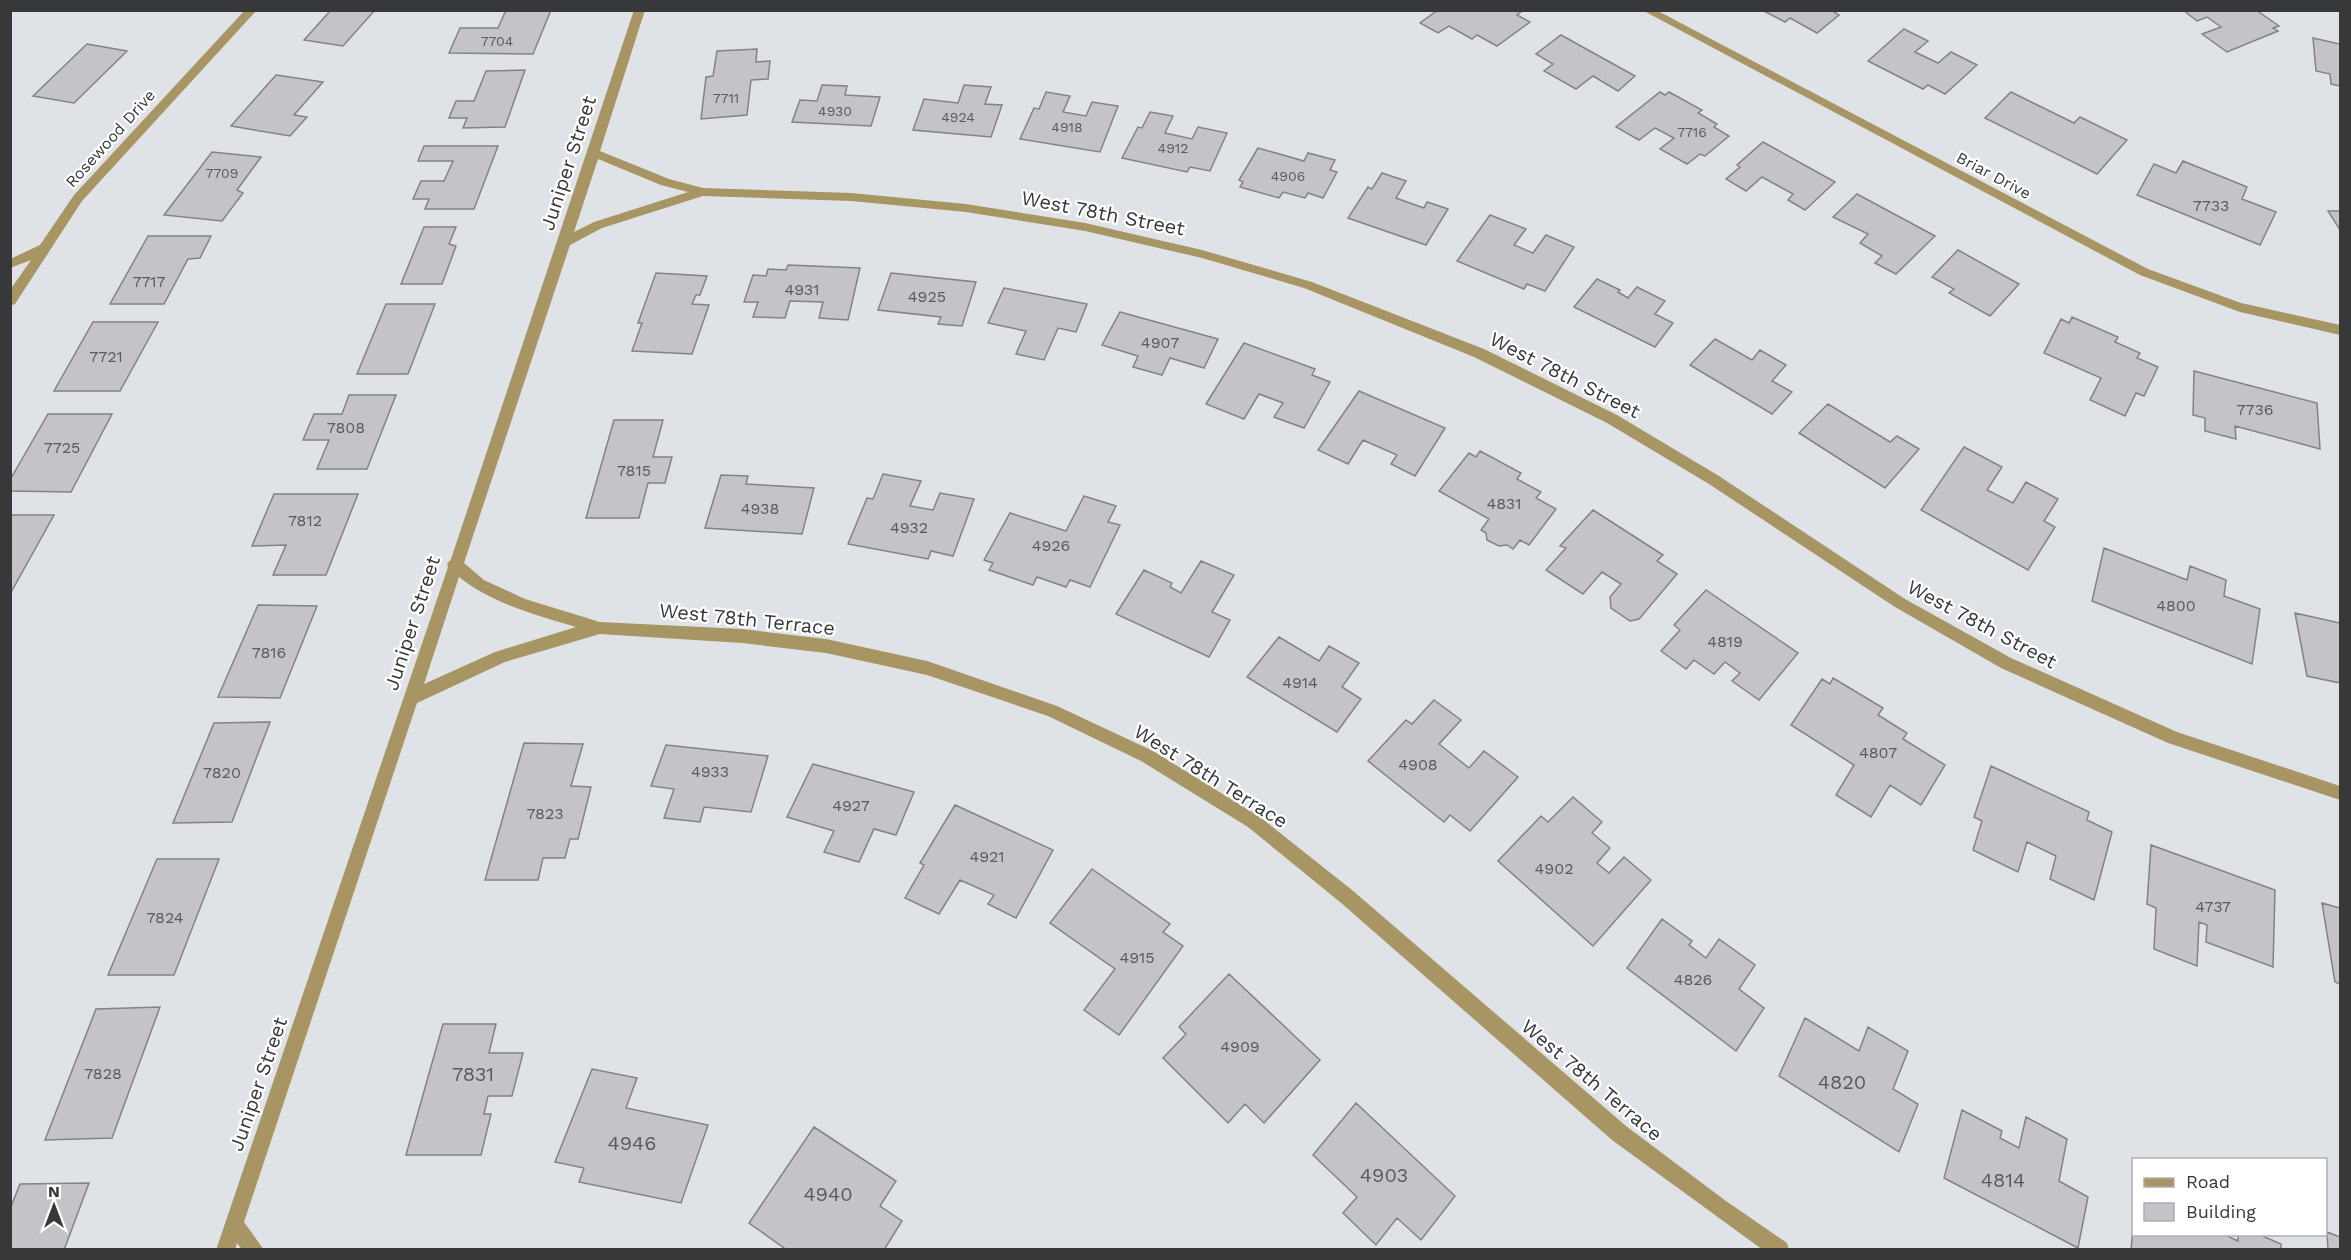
<svg xmlns="http://www.w3.org/2000/svg" width="2351" height="1260" font-family="'Work Sans',sans-serif">
<rect width="100%" height="100%" fill="#dfe3e8"/>
<!-- building -->
<path fill="#c3c3c8" stroke="#828287" stroke-width="1.5" d="M331,10H375L343,46L304,40Z
M506,10H551L533,54L449,53L460,28H498Z
M1438,10H1519L1521,12L1517,15L1530,22L1497,46L1477,35L1472,39L1449,26L1438,33L1420,23Z
M1762,10H1831L1839,15L1817,33L1790,18L1785,22Z
M2183,10H2256L2279,26L2273,28L2278,31L2227,52L2202,34L2221,27L2207,17L2197,21Z
M1904,29L1928,41L1915,52L1938,63L1951,52L1977,65L1945,94L1928,85L1923,89L1868,61Z
M1561,35L1635,76L1618,91L1593,76L1576,89L1544,71L1553,64L1536,54Z
M2313,38L2340,44V86L2331,84L2330,74L2316,71Z
M87,44L127,51L74,103L33,96Z
M757,49L756,62L770,61L768,79L751,80L747,115L701,119L706,77L713,76L717,51Z
M525,70L505,127L463,128L467,118H449L456,101H474L486,71Z
M276,75L323,82L294,115L307,117L290,136L231,126Z
M822,85L847,86L845,95L880,97L871,126L792,122L800,100L817,101Z
M964,85L991,87L985,104L1002,105L991,137L913,130L924,99L958,103Z
M1046,92L1070,96L1063,112L1086,116L1092,102L1118,106L1100,152L1020,139L1034,108L1039,109Z
M1660,92L1665,95L1669,92L1702,110L1698,113L1717,124L1714,127L1729,136L1705,156L1700,154L1687,164L1660,149L1674,138L1655,128L1639,140L1616,127Z
M2011,92L2074,123L2080,117L2127,140L2097,174L1985,118Z
M1150,112L1173,116L1165,133L1192,139L1198,127L1227,133L1210,171L1190,167L1187,172L1122,158L1138,127L1142,128Z
M1763,142L1835,182L1805,210L1788,200L1793,194L1762,177L1746,191L1726,179L1740,167L1737,165Z
M424,146H498L474,209H425L429,199H413L421,181H444L453,161H418Z
M1258,148L1304,161L1308,153L1335,160L1330,170L1337,172L1323,198L1308,193L1305,198L1283,192L1279,198L1240,187L1243,182L1239,180Z
M212,152L261,157L237,190L243,193L222,221L164,215Z
M2183,161L2247,187L2242,199L2276,212L2260,245L2137,195L2154,164L2176,173Z
M1382,173L1406,181L1396,198L1424,208L1427,202L1448,209L1426,245L1348,218L1368,187L1372,189Z
M1857,194L1935,236L1896,274L1875,263L1882,256L1860,243L1868,234L1833,217Z
M2328,211H2340V230Z
M1490,215L1526,229L1514,245L1533,253L1546,235L1574,247L1545,291L1527,284L1524,289L1457,261Z
M424,227H456L449,244L456,246L442,284H401Z
M148,236H211L200,258L188,259L164,304H110Z
M1958,250L2019,284L1990,316L1949,293L1954,289L1932,277Z
M788,265L860,268L848,320L819,318L823,302L790,301L785,318L753,317L758,302H744L753,275L766,276L768,269L786,270Z
M656,273L707,276L700,295H696L692,304L709,305L692,354L632,351L642,323H638Z
M891,273L976,282L962,326L938,324L941,317L878,310Z
M1597,279L1620,290L1618,292L1628,298L1637,287L1665,301L1655,314L1673,323L1655,347L1574,307Z
M1004,288L1087,304L1076,332L1058,328L1044,360L1016,354L1026,331L988,323Z
M386,304H435L408,374H357Z
M1120,312L1218,339L1204,368L1170,358L1162,375L1133,367L1138,356L1102,345Z
M2072,317L2118,337L2115,342L2140,353L2137,358L2158,367L2144,396L2136,393L2125,416L2090,400L2101,378L2044,353L2061,319L2069,323Z
M93,322H158L120,391H54Z
M1715,339L1752,360L1760,350L1786,365L1772,381L1792,392L1772,414L1690,365Z
M1244,343L1315,369L1312,375L1330,382L1304,428L1274,417L1283,403L1259,394L1244,419L1206,404Z
M2194,371L2317,403L2320,449L2235,426L2236,439L2205,431V418L2193,415Z
M1359,391L1445,428L1415,476L1391,464L1397,455L1363,440L1348,464L1318,450Z
M349,395H396L367,469H317L329,440H303L314,414H342Z
M1828,404L1890,442L1897,436L1919,449L1885,488L1799,433Z
M48,414H112L71,492L10,491V480Z
M614,420H663L653,457H672L665,483H648L639,518H586Z
M1964,447L2002,467L1987,490L2013,503L2026,482L2058,499L2044,521L2055,527L2028,570L1921,510Z
M1480,451L1521,473L1517,479L1541,492L1536,498L1556,509L1529,545L1520,540L1513,549L1507,545L1499,546L1487,540L1486,533L1481,530L1489,519L1439,491L1469,453L1476,457Z
M883,474L921,481L910,506L933,510L940,493L974,499L953,556L931,551L928,559L848,544L867,498L873,499Z
M721,475L748,476L746,484L814,488L802,534L705,528Z
M274,494H358L326,575H273L286,545L252,546Z
M1084,496L1116,506L1108,522L1120,525L1090,587L1070,580L1066,587L1037,577L1033,585L989,570L993,563L984,560L1010,513L1066,531Z
M1593,510L1663,555L1657,561L1677,574L1639,619L1630,621L1611,608L1610,597L1621,584L1602,572L1583,594L1546,570L1566,548L1560,546Z
M10,515H54L10,594Z
M2104,548L2187,580L2190,566L2226,580L2224,596L2260,609L2252,664L2092,601Z
M1201,561L1234,575L1212,612L1230,620L1209,657L1116,614L1144,570L1172,583L1170,587L1181,593Z
M1706,590L1798,653L1759,700L1732,681L1740,673L1725,662L1714,674L1694,660L1686,669L1661,651L1680,630L1674,625Z
M258,605L317,606L280,698L218,697Z
M2295,613L2340,623V683L2307,676Z
M1279,637L1319,661L1329,646L1359,663L1342,687L1361,699L1337,732L1247,677Z
M1833,678L1883,708L1878,715L1907,733L1903,739L1945,765L1921,805L1890,785L1871,817L1836,795L1854,765L1791,725L1822,679L1830,684Z
M1434,700L1461,720L1439,744L1469,768L1484,751L1518,777L1470,831L1450,815L1444,822L1368,761L1406,720L1412,724Z
M270,722L232,822L173,823L214,723Z
M524,743L583,744L571,786L591,787L578,839H570L565,858H543L538,880H485Z
M666,745L768,756L751,812L704,807L700,822L664,818L674,789L651,786Z
M813,764L914,792L896,835L874,829L859,862L824,852L834,831L787,817Z
M1991,766L2089,812L2087,820L2112,832L2094,900L2050,879L2056,856L2027,842L2018,872L1973,850L1982,821L1974,817Z
M1573,797L1602,822L1592,833L1610,848L1597,863L1609,873L1624,857L1651,880L1593,946L1498,861L1541,816L1548,822Z
M955,805L1053,850L1016,918L988,904L994,895L960,880L939,914L905,898L924,865L920,863Z
M2151,845L2275,890L2273,967L2206,942L2207,925L2199,922L2197,966L2154,949L2156,908L2147,904Z
M157,859H219L174,975H108Z
M1092,869L1170,924L1163,932L1183,946L1119,1035L1084,1010L1115,969L1050,923Z
M2322,903L2340,908V984L2335,982Z
M1662,919L1692,941L1689,945L1706,958L1719,939L1755,965L1739,989L1764,1008L1736,1051L1627,968Z
M1229,974L1320,1060L1264,1123L1245,1104L1228,1123L1163,1058L1186,1034L1179,1027Z
M160,1007L112,1138L45,1140L96,1009Z
M1805,1018L1859,1051L1868,1027L1908,1051L1893,1089L1918,1104L1899,1152L1779,1076Z
M443,1024H496L489,1053H523L512,1096H488L484,1114H491L481,1155H406Z
M592,1069L637,1078L626,1108L708,1125L681,1203L579,1182L584,1168L555,1162Z
M1356,1103L1455,1196L1421,1240L1397,1218L1376,1245L1343,1213L1357,1197L1313,1155Z
M1962,1110L2002,1131L2000,1138L2019,1148L2026,1117L2067,1139L2059,1181L2088,1197L2078,1248L1944,1178Z
M814,1127L896,1181L880,1206L902,1221L884,1250H787L749,1223Z
M89,1183L64,1250H10V1209L20,1184Z
M2134,1218V1234H2223L2238,1241V1234H2258L2281,1244V1250H2131Z
M2327,1232L2340,1237V1250H2328Z"/>
<g fill="none" stroke-linecap="round" stroke-linejoin="round">
<!-- minor -->
<path fill="#a89564" fill-rule="evenodd" d="M245,10H257L82,201L15,304L10,306V290L31,260L10,268V259L40,245L74,195Z
M634,10H645L600,151L669,179L703,188L851,193L966,204L1085,223L1202,250L1312,282L1484,349L1617,415L1719,476L1905,599L2011,658L2177,732L2340,786V800L2168,743L2001,668L1895,607L1709,484L1607,423L1474,357L1304,288L1202,258L1085,231L966,212L851,201L703,196L602,228L570,245L464,563L484,580L525,599L600,622L742,629L826,639L927,661L1057,706L1153,751L1260,817L1352,890L1626,1126L1726,1201L1787,1243L1789,1250H1763L1612,1140L1340,902L1248,827L1141,761L1048,716L927,675L826,653L742,643L600,634L505,662L417,703L244,1222L264,1250H242L237,1243L235,1250H216L448,567L447,564L451,559ZM598,159L661,185L688,192L594,222L574,232ZM459,577C493,604 536,615 576,627L495,652L424,684Z
M1642,10H1656L2148,269L2241,303L2340,325V335L2240,312L2140,275Z"/>
</g>
<g text-anchor="middle" stroke-width="4.5" stroke-linejoin="round" paint-order="stroke">
<!-- far-number labels -->
<g font-size="14" fill="#5a5b5e">
<text x="497" y="46">7704</text>
<text x="726" y="103">7711</text>
<text x="835" y="116">4930</text>
<text x="958" y="122">4924</text>
<text x="1067" y="132">4918</text>
<text x="1692" y="137">7716</text>
<text x="1173" y="153">4912</text>
<text x="222" y="178">7709</text>
<text x="1288" y="181">4906</text>
</g>
<!-- far-street labels -->
<g font-size="16" fill="#37383a" stroke="#fff">
<text transform="translate(110 138) rotate(-48)" y="6">Rosewood Drive</text>
<text transform="translate(1994 175) rotate(28)" y="6">Briar Drive</text>
</g>
<!-- number labels -->
<g font-size="16" fill="#5a5b5e">
<text x="2211" y="211">7733</text>
<text x="149" y="287">7717</text>
<text x="802" y="295">4931</text>
<text x="927" y="302">4925</text>
<text x="1160" y="348">4907</text>
<text x="106" y="362">7721</text>
<text x="2255" y="415">7736</text>
<text x="346" y="433">7808</text>
<text x="62" y="453">7725</text>
<text x="634" y="476">7815</text>
<text x="1504" y="509">4831</text>
<text x="760" y="514">4938</text>
<text x="305" y="526">7812</text>
<text x="909" y="533">4932</text>
<text x="1051" y="551">4926</text>
<text x="2176" y="611">4800</text>
<text x="1725" y="647">4819</text>
<text x="269" y="658">7816</text>
<text x="1300" y="688">4914</text>
<text x="1878" y="758">4807</text>
<text x="1418" y="770">4908</text>
<text x="710" y="777">4933</text>
<text x="222" y="778">7820</text>
<text x="851" y="811">4927</text>
<text x="545" y="819">7823</text>
<text x="987" y="862">4921</text>
<text x="1554" y="874">4902</text>
<text x="2213" y="912">4737</text>
<text x="165" y="923">7824</text>
<text x="1137" y="963">4915</text>
<text x="1693" y="985">4826</text>
<text x="1240" y="1052">4909</text>
<text x="103" y="1079">7828</text>
</g>
<!-- street labels -->
<g font-size="20" fill="#37383a" stroke="#fff">
<text transform="translate(568 163) rotate(-72)" y="7">Juniper Street</text>
<text transform="translate(1103 213) rotate(11)" y="7">West 78th Street</text>
<text transform="translate(1565 375) rotate(27)" y="7">West 78th Street</text>
<text transform="translate(747 619) rotate(6)" y="7">West 78th Terrace</text>
<text transform="translate(412 623) rotate(-72)" y="7">Juniper Street</text>
<text transform="translate(1982 624) rotate(28)" y="7">West 78th Street</text>
<text transform="translate(1211 776) rotate(32)" y="7">West 78th Terrace</text>
<text transform="translate(1592 1080) rotate(40)" y="7">West 78th Terrace</text>
<text transform="translate(258 1084) rotate(-71)" y="7">Juniper Street</text>
</g>
<!-- near-number labels -->
<g font-size="20" fill="#5a5b5e">
<text x="473" y="1081">7831</text>
<text x="1842" y="1089">4820</text>
<text x="632" y="1150">4946</text>
<text x="1384" y="1182">4903</text>
<text x="2003" y="1187">4814</text>
<text x="828" y="1201">4940</text>
</g>
</g>
<!-- border -->
<rect width="2351" height="1260" fill="none" stroke="#37383a" stroke-width="24"/>
<!-- legend -->
<rect x="2132" y="1158" width="195" height="78" fill="#ffffff" stroke="#afafb0" stroke-width="1.5"/>
<rect x="2144" y="1178" width="30" height="9" fill="#a89564" stroke="#afafb0" stroke-width="1.5"/>
<text x="2186" y="1188" font-size="18" fill="#37383a">Road</text>
<rect x="2144" y="1203" width="30" height="18" fill="#c3c3c8" stroke="#afafb0" stroke-width="1.5"/>
<text x="2186" y="1218" font-size="18" fill="#37383a">Building</text>
<!-- north arrow -->
<g transform="translate(54 1206)" stroke="#ffffff" stroke-width="4.5" paint-order="stroke">
<path d="M0-4.5L10 22L0 15L-10 22Z" fill="#37383a"/>
<text y="-9" font-size="16" font-weight="bold" text-anchor="middle" fill="#37383a">N</text>
</g>
</svg>
